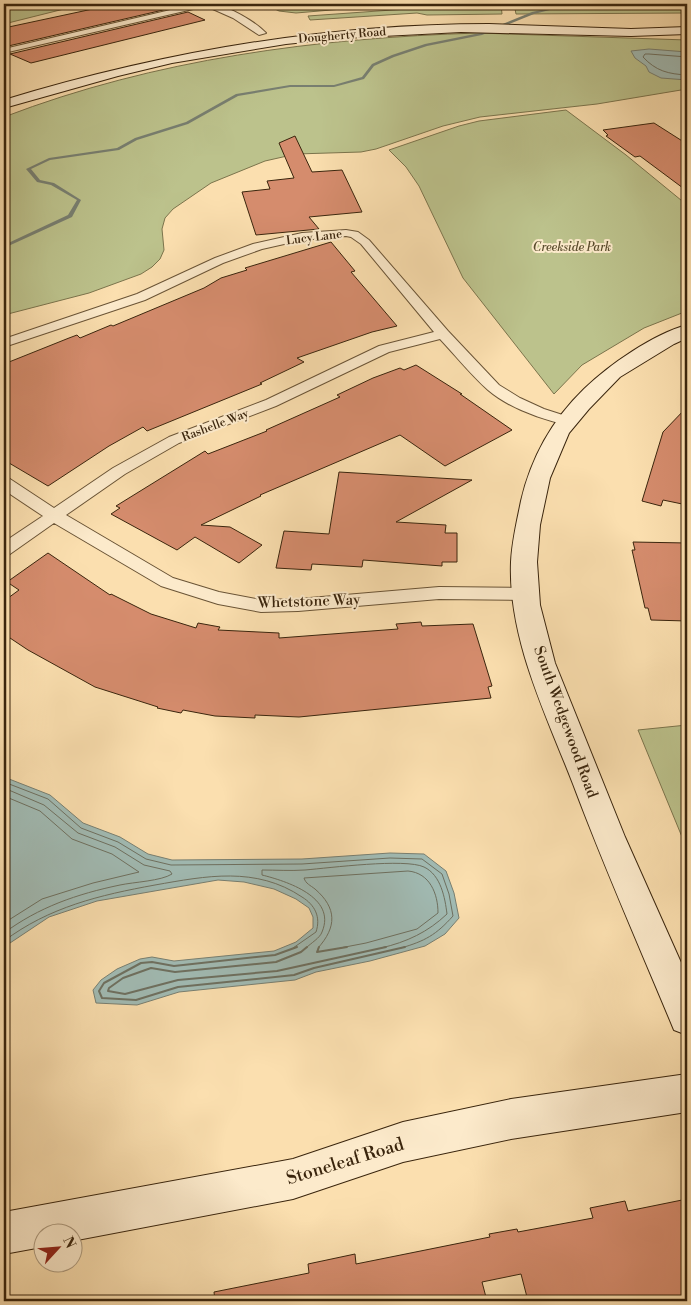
<svg xmlns="http://www.w3.org/2000/svg" width="691" height="1305" font-family="'Libre Bodoni',serif">
<rect width="100%" height="100%" fill="#fbdfaf"/>
<filter id="stains"><feTurbulence type="fractalNoise" baseFrequency=".004" numOctaves="4"/><feColorMatrix values="0 0 0 0 .2 0 0 0 0 .09 0 0 0 0 .02 0 0 0 .5 -.17"/></filter>
<radialGradient id="worn" r=".72"><stop offset=".6" stop-color="#630" stop-opacity="0"/><stop offset="1" stop-color="#630" stop-opacity=".3"/></radialGradient>
<!-- green -->
<path fill="#bcc28c" stroke="#7b744c" d="M4,4H84L4,24Z
M265,4H401L296,13L279,11Z
M423,4H501L502,14L427,15L417,13L310,20L308,16L406,9Z
M514,4H683L682,5L687,6V13L516,14Z
M478,33L687,40V89L597,104L480,117L443,126L376,149L361,152L296,154L265,161L211,183L173,209L165,218L162,229L164,250L160,259L152,267L141,274L89,293L4,315V117C155,59 317,38 478,33Z
M566,110L626,155L687,205V311L644,328L582,365L554,394L463,278L419,186L406,167L389,150L459,126L479,121Z
M687,725V849L638,730Z"/>
<!-- water -->
<path fill="#a1bbb4" stroke="#787f71" d="M649,49L687,52V80L661,78L649,72L646,66L635,58L631,51Z
M4,777L50,795L83,823L120,837L148,854L172,860L302,859L390,853L424,854L446,871L454,893L459,918L445,934L425,946L370,961L316,972L295,980L179,992L137,1005L96,1003L93,990L101,980L117,969L140,959L152,957L174,961L274,951L296,942L313,928V917L309,908L296,899L274,889L244,882L218,880L97,901L49,917L4,947Z"/>
<g fill="none" stroke-linecap="round" stroke-linejoin="round">
<!-- shore-far1 -->
<path stroke="#6e7060" stroke-width="1" d="M687,57L649,54H645L643,57C656,71 668,74 687,75
M4,782L48,799L81,828L118,842L146,859L171,865L302,864L390,858L422,859L442,874L449,894L453,916C436,935 425,941 401,948
M4,788L44,805L78,833L115,847L144,865L170,871L172,874C161,881 134,882 120,885C77,894 39,907 4,933
M4,796L40,811L72,839L112,854L139,872L93,883L42,899L4,923
M4,941C49,907 100,895 155,885C206,876 256,866 302,897C315,905 321,917 316,932L293,948
M306,948C311,943 320,938 322,932C337,897 286,881 262,875V870C276,870 290,871 305,870C329,868 405,858 424,867C441,875 445,898 447,914C428,932 407,942 381,948
M318,948C337,927 337,908 315,889C310,885 306,884 304,878L408,871C430,873 438,894 438,913L417,929L366,943L340,948"/>
<!-- shore -->
<path stroke="#6e7060" stroke-width="2" d="M297,947L275,955L174,966L152,962L141,963L104,983L99,991L102,998L136,1000L178,987L294,975L314,968L405,947
M307,947L301,952L276,962L175,972L151,968L123,978L109,988L108,991L125,994L178,980L277,971L386,947
M319,947L317,952L347,947"/>
<!-- stream -->
<path fill="#787f71" fill-rule="evenodd" d="M568,4H573L534,14L482,35L427,46L394,57L374,66L364,79L334,87H290L238,96L188,124L137,140L119,150L50,160L31,169L40,180L54,183L81,200L72,217L4,248V245L68,215L77,200L51,185L37,182L26,169L49,158L117,148L135,138L186,122L236,94L290,85H334L362,77L372,64L392,55L425,44L480,33L532,12Z"/>
</g>
<!-- building -->
<path fill="#d58c6d" stroke="#3a250d" d="M116,4H169L176,7L4,47V28Z
M188,12L205,20L31,63L10,54Z
M654,123L687,144V191L640,156L635,157L606,136L608,135L603,130Z
M295,136L312,172L342,170L362,212L309,217L319,229L256,235L242,192L270,189L267,181L294,178L279,143Z
M331,242L355,271L351,272L397,326L372,332L297,358L304,362L260,383L262,384L147,431L143,427L109,446L48,486L4,460V364L69,338L77,335L80,338L111,325L113,326L204,288L221,278L247,270L245,268Z
M416,365L462,394H460L512,430L445,466L400,435L260,495L261,496L201,525L230,527L262,545L239,563L195,537L177,550L111,514L120,508L116,506L205,451L208,454L267,431L266,430L340,397L337,395L373,378L400,368L404,370Z
M687,407V505L663,500L661,506L642,501L663,432Z
M339,472L472,480L396,522L446,525L445,533H457V562H442V566L363,560L362,567L312,564L311,570L276,568L284,531L329,534Z
M633,542L687,543V621L651,620L648,608H645L632,550H635Z
M48,553L110,595L111,594L151,614L196,628L198,623L220,627L218,630L279,633V638L398,629L396,624L421,622L422,626L473,624L492,686L488,687L491,698L299,717L255,715V718L215,716L183,710L181,713L157,708L158,707L95,687L28,650L4,634V601L19,590L7,582Z
M687,1199V1301H528L521,1274L482,1282L487,1301H215L214,1292L309,1273L308,1264L355,1254L356,1264L490,1237L489,1234L517,1229L518,1232L593,1218L590,1208L625,1201L628,1211Z"/>
<g fill="none" stroke-linecap="round" stroke-linejoin="round">
<defs>
<path id="street" d="M196,4C202,4 207,3 213,4C228,6 256,22 266,33L259,35L233,18L206,6L4,53V49Z
M346,230L358,232L369,240L448,331L499,385L520,398L544,409L572,418L574,421L572,424L567,425C541,419 509,408 488,390C471,375 456,356 440,339L389,352L276,406L179,443L125,474L66,515L173,578L219,592L261,600L298,599L439,587L525,588L531,590L534,594L531,598L525,600L439,599L298,611L261,612L218,604L161,586L54,523L10,554L4,556V542L43,516L4,490V478L10,479L54,508L113,468L169,437L266,400L379,346L434,332L361,244L351,237L346,236L302,240L262,249L223,263L145,300L4,347V339L137,294L215,258L253,244L302,233Z"/>
<path id="secondary" d="M489,24L631,29L687,27V34L631,36L461,32L344,38L286,44L172,63L118,76L4,108V100C162,52 324,24 489,24Z
M687,325V338L674,344L620,377L589,409L569,433L550,478L540,525L537,562L540,605L555,663L625,837L687,976V1035L674,1030C640,948 604,867 573,784C546,714 508,639 511,562C512,541 517,521 521,501C531,458 552,420 584,389C609,365 653,334 687,325Z
M687,1074V1112L511,1139L403,1162L293,1199L72,1241V1232H42V1247L4,1254V1212L293,1159L403,1122L511,1099Z"/>
</defs>
<!-- street casing -->
<use href="#street" stroke="#6a5436" stroke-width="2"/>
<!-- secondary casing -->
<use href="#secondary" stroke="#3a250d" stroke-width="2"/>
<!-- street -->
<use href="#street" fill="#fceacb" fill-rule="evenodd"/>
<!-- secondary -->
<use href="#secondary" fill="#fceacb" fill-rule="evenodd"/>
</g>
<g text-anchor="middle" stroke-width="4" stroke-linejoin="round" paint-order="stroke">
<!-- far-street labels -->
<g font-size="12" fill="#3a250d" stroke="#fceacb">
<text transform="translate(342 35) rotate(-5)" y="4">Dougherty Road</text>
<text transform="translate(314 237) rotate(-7)" y="4">Lucy Lane</text>
<text transform="translate(215 425) rotate(-21)" y="4">Rashelle Way</text>
</g>
<!-- far-park labels -->
<g font-size="12" font-style="italic" fill="#5a4c2d" stroke="#fceacb">
<text x="572" y="251">Creekside Park</text>
</g>
<!-- street labels -->
<g font-size="15" fill="#3a250d" stroke="#fceacb">
<text transform="translate(309 601) rotate(-2)" y="5">Whetstone Way</text>
<text transform="translate(566 722) rotate(70)" y="5">South Wedgewood Road</text>
</g>
<!-- near-street labels -->
<g font-size="18" fill="#3a250d" stroke="#fceacb">
<text transform="translate(345 1161) rotate(-17)" y="6">Stoneleaf Road</text>
</g>
</g>
<!-- margin -->
<rect width="691" height="1305" fill="none" stroke="#fbdfaf" stroke-width="20"/>
<rect x="5" y="5" width="681" height="1295" fill="none" stroke="#3a250d" stroke-width="2.5"/>
<rect x="10" y="10" width="671" height="1285" fill="none" stroke="#3a250d"/>
<!-- north arrow -->
<g transform="translate(58 1248) rotate(64)"><circle r="24" fill="#fceacb" stroke="#ae9b7f"/>
<path d="M0-4L9 19L0 12L-9 19Z" fill="#8f2418"/>
<text y="-8" font-size="14" font-weight="bold" text-anchor="middle" fill="#3a250d">N</text>
</g>
<rect width="100%" height="100%" filter="url(#stains)"/>
<rect width="100%" height="100%" fill="url(#worn)"/>
</svg>
